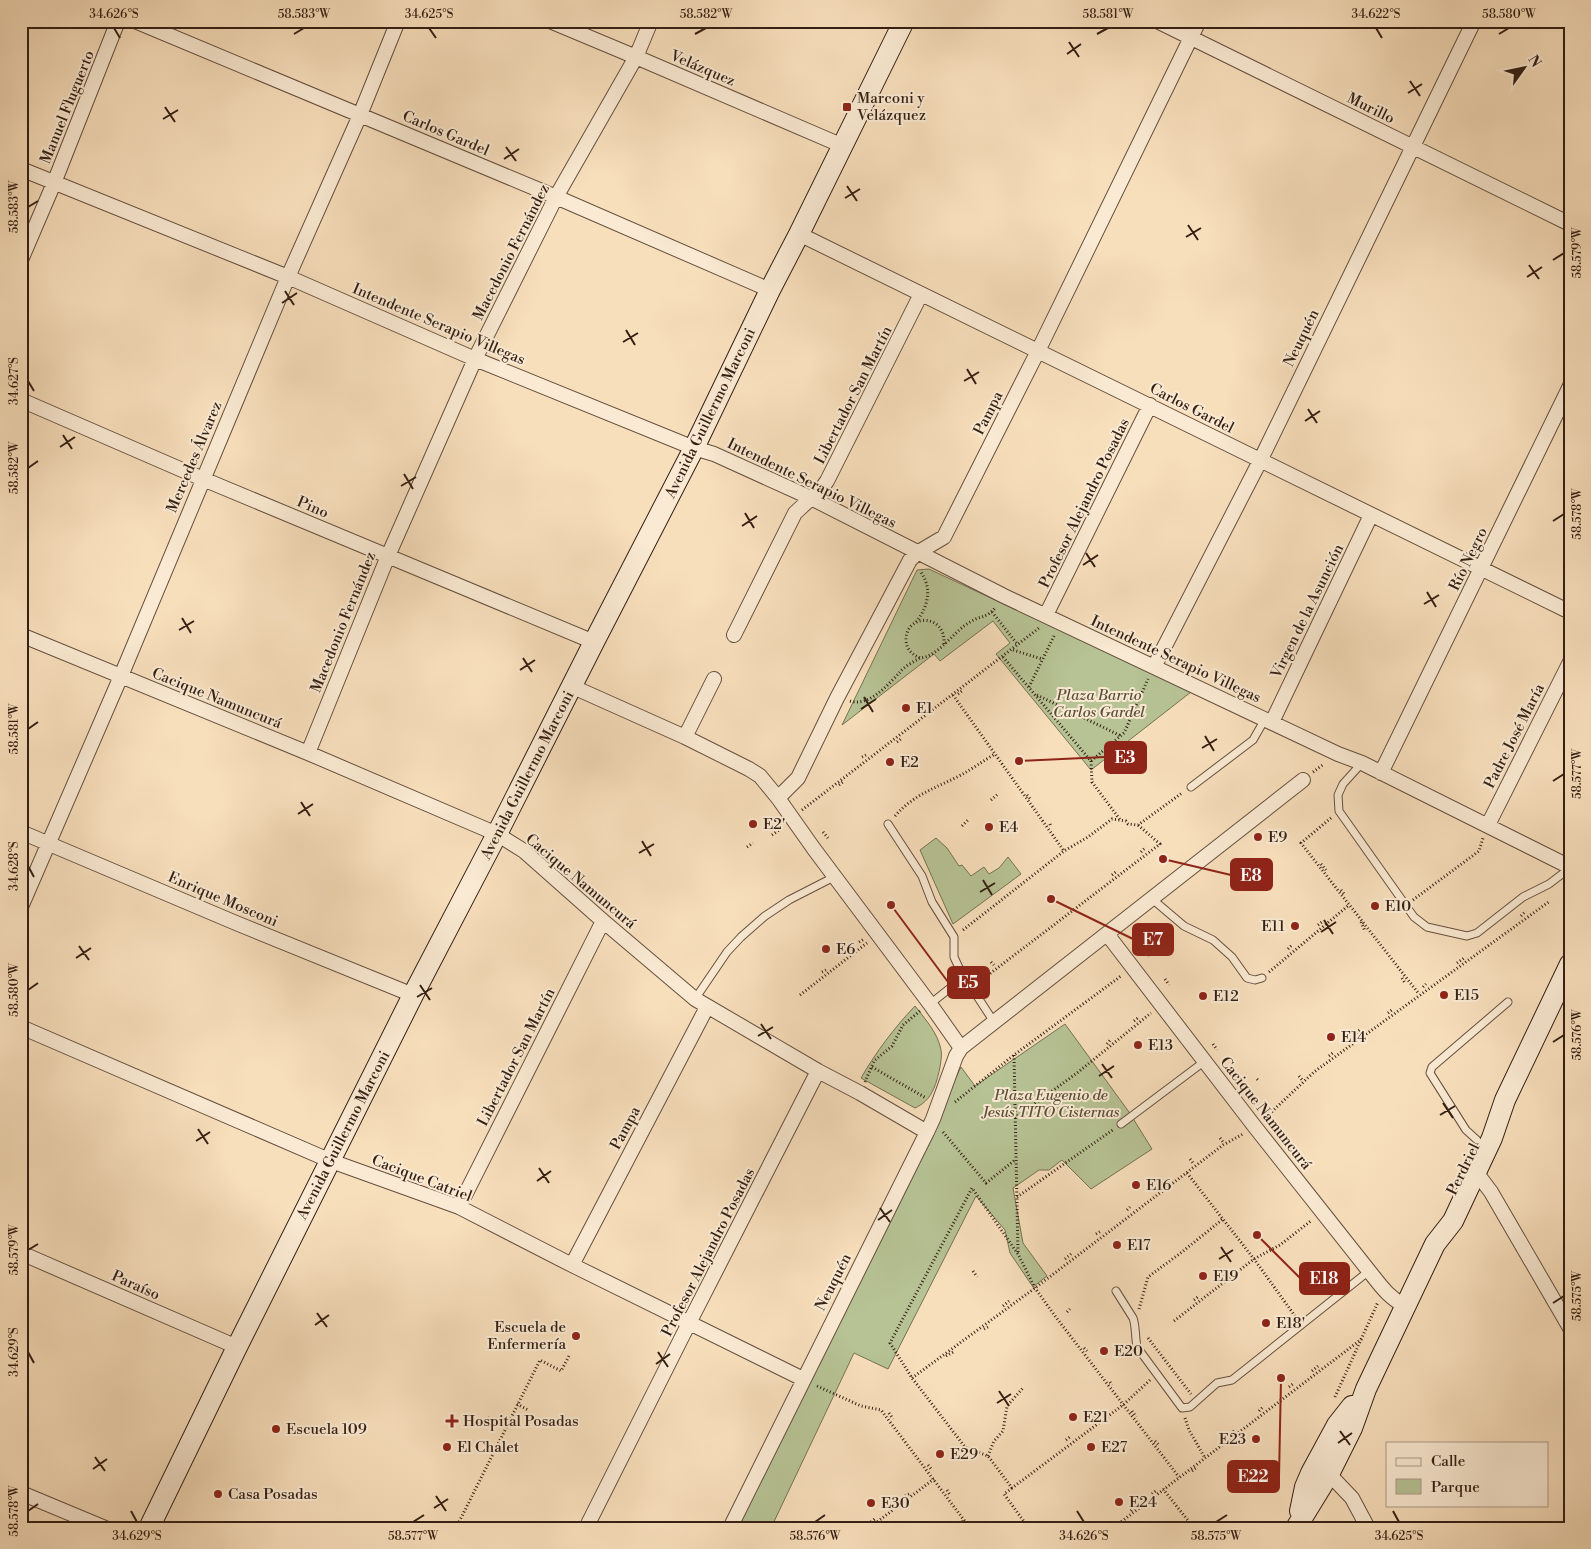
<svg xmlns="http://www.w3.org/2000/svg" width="1591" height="1549" font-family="'Libre Bodoni',serif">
<rect width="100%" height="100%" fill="#f8dfbc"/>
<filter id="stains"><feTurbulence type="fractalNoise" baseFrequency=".004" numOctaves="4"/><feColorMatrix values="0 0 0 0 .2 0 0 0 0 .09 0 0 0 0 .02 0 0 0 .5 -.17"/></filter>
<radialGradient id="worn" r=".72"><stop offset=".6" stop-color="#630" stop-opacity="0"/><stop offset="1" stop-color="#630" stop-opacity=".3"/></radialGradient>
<!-- green -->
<path fill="#b7c395" stroke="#767154" d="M929,569L1191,692L1091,770L996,654L1010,643L993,621L940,661L934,654L842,725L917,570Z
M936,838L947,848L959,866L962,865L971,876L984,867L989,874L999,868L1008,857L1021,874L953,924L920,850Z
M915,1006C925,1019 938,1033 941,1050C943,1059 937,1084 932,1092C929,1099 922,1105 915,1108L861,1078C876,1052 894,1028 915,1006Z
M1065,1024L1129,1112L1152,1149L1091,1189L1062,1160L1049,1170H1039L1013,1188L1023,1243L1047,1276L1033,1287L1010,1253L1005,1230L976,1196L888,1369L854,1353L771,1528H738L961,1067L975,1086Z"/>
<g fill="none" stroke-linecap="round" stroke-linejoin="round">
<defs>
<path id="service" d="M1362,763L1343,784L1338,795L1339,811L1414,917L1427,927L1467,936L1477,933L1523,897L1549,884L1570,868
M1191,787L1253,740L1265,719
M888,824L922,876L932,902L954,937V957L960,970L994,1022
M1151,898L1184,926L1213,940L1232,957L1247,978L1255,980L1262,978
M695,999L727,952L741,937L765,916L789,900L834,877
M930,1004L964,977
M1121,1124L1205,1061
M1477,1140L1466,1130L1430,1073L1432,1067L1508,1002
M1116,1291L1133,1318C1136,1326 1135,1337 1137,1347L1182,1408L1190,1407L1217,1383L1232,1380L1369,1271"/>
<path id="minor" d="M135,21L556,197L770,290
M550,21L636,57L843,146
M1157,21L1570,224
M21,169L288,277L475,359L694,448L714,454L811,498L1004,596L1338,754L1362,763L1570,867
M799,234L1570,612
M21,260L54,183L118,21
M21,400L203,479L594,642
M1046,615L1150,405
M21,635L308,753L497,834L524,851L603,921L695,999L818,1071L860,1093L927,1132
M734,635L795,513L822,488L827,481L921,294
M1154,667L1260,461L1474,21
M571,686L685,737L749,769L760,776L778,798L814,849L930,1004L961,1048
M1272,722L1371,515
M685,737L714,679
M308,753L388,556L475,359L556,197L636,57L651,21
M1381,773L1570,386
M778,798L798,778L837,698L910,560L917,553L944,537L1038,351L1199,21
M1488,825L1570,662
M21,832L236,923L413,995
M21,907L121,676L288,277L360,115L398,21
M1107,934L1255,1127L1369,1271C1381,1286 1388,1297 1405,1306
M21,1027L331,1161L459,1207L572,1265L803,1379
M1476,1172L1491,1192L1570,1328
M459,1207L603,921
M21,1253L237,1347
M572,1265L707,1007
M1329,1474L1352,1498L1368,1528
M21,1493L105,1528
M586,1528L689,1323L818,1071
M730,1528L927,1132L933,1119L956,1056L961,1048L1303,780"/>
<path id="secondary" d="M1300,1511L1305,1487L1311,1473L1337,1425L1352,1406
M149,1528L237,1347L413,995L497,834L594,642L694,448L770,290L799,234L904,21
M1296,1528L1329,1474L1352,1428L1366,1389L1435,1244L1453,1221L1492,1138L1505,1100L1570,964"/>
</defs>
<!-- service casing -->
<use href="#service" stroke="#654f3e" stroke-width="9"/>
<!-- minor casing -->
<use href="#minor" stroke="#654f3e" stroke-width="16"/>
<!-- secondary casing -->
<use href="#secondary" stroke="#341f14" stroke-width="22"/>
<!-- path -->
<path stroke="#341f14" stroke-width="3" stroke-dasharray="1 2.5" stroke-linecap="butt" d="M992,612L1018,645
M916,622C928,607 933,588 920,571
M944,644C946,613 905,613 906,641C907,650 913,655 920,658C938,657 954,631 970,622C981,615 986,619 996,607
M1013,650L1042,659
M1003,657L1091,761L1124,733L1148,679
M1029,687L1055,634
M958,694L962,691
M953,695L1064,851
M1037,695L1121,736
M850,701C869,707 888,685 900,672C905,666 913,662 920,658
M922,711L926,709
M897,742L901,739
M862,757L866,755
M1091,761L1092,782L1121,821
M1313,772L1324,764
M839,785L843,782
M1027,795L1031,800
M991,800L998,794
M802,810L1039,628
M895,816C914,794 936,788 961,775C972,769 983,761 995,754
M1331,818L1301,843L1419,994
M1050,824L1051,827
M962,826L968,820
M823,832L828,838
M772,835L779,830
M747,847L753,843
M1141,852L1146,847
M1321,864L1326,870
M1112,875L1116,872
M1341,890L1345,895
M1413,900L1479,851L1483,838
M1521,916L1526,911
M1361,922L1365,931
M1318,925L1322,922
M963,930L1064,851L1088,837L1112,819L1126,821L1128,824L1138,825L1182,793
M859,942L864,939
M1288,949L1292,945
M1144,951L1148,957
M991,962L994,965
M1457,963L1464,958
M822,972L826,970
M1269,972L1349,905
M1402,978L1405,983
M1165,979L1169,985
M979,982L1160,844L1138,825
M1423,987L1426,984
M800,995L867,943
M1388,1013L1393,1009
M1134,1021L1139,1017
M1356,1033L1361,1029
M1107,1044L1111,1039
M1213,1044L1217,1050
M1014,1055L1018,1253
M1329,1056L1334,1052
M872,1067L926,1098
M1299,1076L1303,1081
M1257,1079L1259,1081
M865,1082L874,1061L892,1046L903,1025L920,1011
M955,1102L1014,1055L1121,976
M1015,1118L1077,1073L1151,1013
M1264,1119L1314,1072L1550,901
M943,1132L986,1183L1015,1160
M1220,1138L1223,1142
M1190,1159L1193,1163
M1187,1173L1254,1259L1295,1316
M1159,1184L1165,1190
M1017,1197L1114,1129
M1127,1210L1130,1207
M1096,1234L1101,1231
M1065,1259L1072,1253
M973,1271L977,1277
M1224,1277L1229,1273
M1194,1300L1199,1296
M1003,1306L1009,1301
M1139,1309L1148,1277L1182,1252L1223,1219
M1067,1312L1070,1309
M1174,1321L1254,1259L1280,1245L1312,1220
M984,1329L988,1327
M1148,1338L1191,1394
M1084,1348L1087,1351
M946,1356L955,1351
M1312,1371L1318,1366
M912,1378L1035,1288L1223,1145L1243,1134
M1150,1380L1123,1405L1012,1488L988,1456L965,1447L912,1378L890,1343L972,1188L1018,1254L1035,1288L1055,1316L1179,1477
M1110,1382L1112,1385
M817,1386L861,1406L881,1410L970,1528
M1289,1387L1293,1384
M1335,1397L1378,1302
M517,1404L528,1410
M1132,1411L1136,1417
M1259,1411L1263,1407
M889,1413L893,1419
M488,1418L506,1425
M1094,1418L1098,1415
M1185,1418L1189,1430L1205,1458
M1231,1434L1235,1430
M1066,1440L1070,1437
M1155,1441L1159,1445
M496,1447L505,1453
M988,1456L994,1441L1003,1431L1007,1406L1023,1388
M928,1465L932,1470
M1192,1471L1196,1468
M1012,1488L1004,1494L1025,1523L1024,1528
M1163,1489L1194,1528
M947,1490L950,1495
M1152,1494L1157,1490
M905,1496L909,1494
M1131,1511L1134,1507
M961,1521L965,1526
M871,1522L876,1518
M456,1528L540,1360L561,1371L569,1356
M869,1528L934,1479
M1113,1528L1363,1338"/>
<!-- service -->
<use href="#service" stroke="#faead3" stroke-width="7"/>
<!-- minor -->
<use href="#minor" stroke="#faead3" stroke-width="14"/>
<!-- secondary -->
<use href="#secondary" stroke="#faead3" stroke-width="20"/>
</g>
<!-- ticks -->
<path fill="none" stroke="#341f14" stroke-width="2" d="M114,28L120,38M429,28L436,38M1376,28L1382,38M294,34L304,28M695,34L706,28M1097,34L1108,28M1499,34L1509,28M1069,42L1079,57M1067,54L1081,44M1410,81L1420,96M1408,93L1422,84M165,107L175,122M163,119L178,110M506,147L516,161M504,159L519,149M847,186L857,201M845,198L860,189M28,207L38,201M1188,225L1198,240M1186,237L1201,228M1553,260L1564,253M1529,265L1539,279M1527,277L1542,267M285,291L294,305M282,303L297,293M626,330L635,345M623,342L638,333M967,369L976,384M28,381L34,391M964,381L979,372M1308,409L1317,423M1305,421L1320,411M63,435L72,449M60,447L75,437M28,468L38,461M404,474L413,489M401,486L416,477M745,513L754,528M1553,521L1564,514M742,526L757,516M1086,553L1095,567M1083,565L1098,555M1427,592L1436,607M1424,604L1439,595M182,618L191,633M179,630L194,621M523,658L532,672M520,670L535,660M864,697L873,712M861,709L876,699M28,729L38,722M1205,736L1214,751M1202,748L1217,739M1553,781L1564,774M301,802L310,816M298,814L313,804M642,841L651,856M639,853L654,844M28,866L34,877M983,880L992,895M980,892L995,883M1324,920L1333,934M1321,932L1336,922M79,946L89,960M76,958L91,948M420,985L430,1000M28,990L38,983M417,997L432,988M761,1024L771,1039M758,1036L773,1027M1553,1042L1564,1035M1102,1064L1112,1078M1099,1076L1114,1066M1443,1103L1453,1118M1440,1115L1455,1106M198,1129L208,1144M196,1141L210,1132M539,1168L549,1183M537,1181L551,1171M880,1208L890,1222M878,1220L892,1210M1221,1247L1231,1262M28,1250L38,1244M1219,1259L1233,1250M1553,1303L1564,1296M317,1313L327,1327M315,1325L329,1315M28,1352L34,1363M658,1352L668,1367M656,1364L670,1354M999,1391L1009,1406M997,1403L1011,1394M1340,1431L1350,1445M1338,1443L1352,1433M95,1457L105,1471M93,1469L107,1459M436,1496L446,1511M434,1508L448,1499M28,1511L38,1504M131,1511L137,1522M1077,1511L1084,1522M1393,1511L1399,1522M413,1522L424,1515M815,1522L825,1515M1216,1522L1227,1515"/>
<!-- markers -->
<g fill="#8f2418" stroke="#faead3" stroke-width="2">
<rect x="842" y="102" width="10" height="10" rx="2.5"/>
<circle cx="906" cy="708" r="5"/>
<circle cx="890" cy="762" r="5"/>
<circle cx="753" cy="824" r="5"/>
<circle cx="989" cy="827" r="5"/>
<circle cx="1258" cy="837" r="5"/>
<circle cx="1375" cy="906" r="5"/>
<circle cx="1295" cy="926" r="5"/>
<circle cx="826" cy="949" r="5"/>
<circle cx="1444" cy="995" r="5"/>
<circle cx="1203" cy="996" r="5"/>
<circle cx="1331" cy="1037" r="5"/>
<circle cx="1138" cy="1045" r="5"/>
<circle cx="1136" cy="1185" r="5"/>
<circle cx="1117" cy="1245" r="5"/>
<circle cx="1203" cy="1276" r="5"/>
<circle cx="1266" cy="1323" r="5"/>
<circle cx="576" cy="1336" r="5"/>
<circle cx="1104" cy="1351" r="5"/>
<circle cx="1073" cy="1417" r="5"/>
<path d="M449.5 1413.5h5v5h5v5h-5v5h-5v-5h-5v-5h5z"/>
<circle cx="276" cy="1429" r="5"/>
<circle cx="1256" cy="1439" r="5"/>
<circle cx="447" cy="1447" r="5"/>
<circle cx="1091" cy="1447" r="5"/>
<circle cx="940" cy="1454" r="5"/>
<circle cx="218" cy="1494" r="5"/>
<circle cx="1119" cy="1502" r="5"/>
<circle cx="871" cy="1503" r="5"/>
</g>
<g text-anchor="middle" stroke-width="4" stroke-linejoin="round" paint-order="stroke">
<!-- street labels -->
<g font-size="15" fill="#341f14" stroke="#faead3">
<text transform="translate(703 68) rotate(23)" y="5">Velázquez</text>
<text transform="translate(67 107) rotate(-68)" y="5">Manuel Fluguerto</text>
<text transform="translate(1371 108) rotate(26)" y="5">Murillo</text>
<text transform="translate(446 133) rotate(23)" y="5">Carlos Gardel</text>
<text transform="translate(511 252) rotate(-63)" y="5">Macedonio Fernández</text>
<text transform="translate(439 324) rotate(23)" y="5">Intendente Serapio Villegas</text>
<text transform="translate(1301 338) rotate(-64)" y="5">Neuquén</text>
<text transform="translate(853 395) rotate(-63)" y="5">Libertador San Martín</text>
<text transform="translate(1192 408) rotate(27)" y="5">Carlos Gardel</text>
<text transform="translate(710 413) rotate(-64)" y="5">Avenida Guillermo Marconi</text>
<text transform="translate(988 413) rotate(-63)" y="5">Pampa</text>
<text transform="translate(194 457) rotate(-67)" y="5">Mercedes Álvarez</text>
<text transform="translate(812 483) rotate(26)" y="5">Intendente Serapio Villegas</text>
<text transform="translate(1084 503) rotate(-64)" y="5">Profesor Alejandro Posadas</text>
<text transform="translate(313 507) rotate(23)" y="5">Pino</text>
<text transform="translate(1468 559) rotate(-64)" y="5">Río Negro</text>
<text transform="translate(1307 611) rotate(-64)" y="5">Virgen de la Asunción</text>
<text transform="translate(343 622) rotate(-68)" y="5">Macedonio Fernández</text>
<text transform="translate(1176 659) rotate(25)" y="5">Intendente Serapio Villegas</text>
<text transform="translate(217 698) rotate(22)" y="5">Cacique Namuncurá</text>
<text transform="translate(1514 736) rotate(-63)" y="5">Padre José María</text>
<text transform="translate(527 775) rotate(-63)" y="5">Avenida Guillermo Marconi</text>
<text transform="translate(581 881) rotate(40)" y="5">Cacique Namuncurá</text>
<text transform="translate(223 899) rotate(23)" y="5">Enrique Mosconi</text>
<text transform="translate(516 1057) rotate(-63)" y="5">Libertador San Martín</text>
<text transform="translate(1266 1113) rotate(52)" y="5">Cacique Namuncurá</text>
<text transform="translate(625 1128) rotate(-62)" y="5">Pampa</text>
<text transform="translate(343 1135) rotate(-63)" y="5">Avenida Guillermo Marconi</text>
<text transform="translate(1463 1169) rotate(-64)" y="5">Perdriel</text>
<text transform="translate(422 1178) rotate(21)" y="5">Cacique Catriel</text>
<text transform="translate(708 1252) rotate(-63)" y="5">Profesor Alejandro Posadas</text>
<text transform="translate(833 1282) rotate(-63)" y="5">Neuquén</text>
<text transform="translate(136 1285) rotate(24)" y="5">Paraíso</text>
</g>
<!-- poi labels -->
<g font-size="15" fill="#341f14" stroke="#faead3" text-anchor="start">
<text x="857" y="103">Marconi y<tspan x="857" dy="17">Velázquez</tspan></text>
<text x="916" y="713">E1</text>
<text x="900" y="767">E2</text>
<text x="763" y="829">E2'</text>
<text x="999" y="832">E4</text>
<text x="1268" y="842">E9</text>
<text x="1385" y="911">E10</text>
<text x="1285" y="931" text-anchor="end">E11</text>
<text x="836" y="954">E6</text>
<text x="1454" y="1000">E15</text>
<text x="1213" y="1001">E12</text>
<text x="1341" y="1042">E14</text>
<text x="1148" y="1050">E13</text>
<text x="1146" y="1190">E16</text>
<text x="1127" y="1250">E17</text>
<text x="1213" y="1281">E19</text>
<text x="1276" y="1328">E18'</text>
<text x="566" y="1332" text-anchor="end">Escuela de<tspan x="566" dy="17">Enfermería</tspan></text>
<text x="1114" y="1356">E20</text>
<text x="1083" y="1422">E21</text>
<text x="463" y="1426">Hospital Posadas</text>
<text x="286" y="1434">Escuela 109</text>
<text x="1246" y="1444" text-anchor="end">E23</text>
<text x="457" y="1452">El Chalet</text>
<text x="1101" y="1452">E27</text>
<text x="950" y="1459">E29</text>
<text x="228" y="1499">Casa Posadas</text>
<text x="1129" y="1507">E24</text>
<text x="881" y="1508">E30</text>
</g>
<!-- park labels -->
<g font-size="15" font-style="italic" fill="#5b503b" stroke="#faead3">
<text x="1099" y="700">Plaza Barrio<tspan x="1099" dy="17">Carlos Gardel</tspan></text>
<text x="1051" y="1100">Plaza Eugenio de<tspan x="1051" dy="17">Jesús TITO Cisternas</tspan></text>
</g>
</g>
<!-- callouts -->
<path fill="none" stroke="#8f2418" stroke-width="2" d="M1019 761L1105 757M1163 859L1231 875M1051 899L1133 939M891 905L948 982M1257 1235L1300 1278M1281 1378L1279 1477"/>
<g fill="#8f2418" stroke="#faead3" stroke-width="2">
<circle cx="1019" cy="761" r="5"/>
<circle cx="1163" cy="859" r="5"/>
<circle cx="1051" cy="899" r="5"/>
<circle cx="891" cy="905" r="5"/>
<circle cx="1257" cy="1235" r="5"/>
<circle cx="1281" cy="1378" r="5"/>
</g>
<g fill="#8f2418" stroke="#8f2418" stroke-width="2">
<rect x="1105" y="742" width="41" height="31" rx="5"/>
<rect x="1231" y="859" width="41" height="31" rx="5"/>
<rect x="1133" y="924" width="40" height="31" rx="5"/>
<rect x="948" y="967" width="41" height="31" rx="5"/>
<rect x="1300" y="1263" width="49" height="31" rx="5"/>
<rect x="1228" y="1461" width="51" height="31" rx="5"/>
</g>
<g font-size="16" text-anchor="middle" font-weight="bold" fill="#fff">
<text x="1125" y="763">E3</text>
<text x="1251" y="881">E8</text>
<text x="1153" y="945">E7</text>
<text x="968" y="988">E5</text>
<text x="1324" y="1284">E18</text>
<text x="1253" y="1482">E22</text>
</g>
<!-- margin -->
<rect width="1591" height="1549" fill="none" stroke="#f8dfbc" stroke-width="55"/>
<!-- legend -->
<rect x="1386" y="1442" width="162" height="65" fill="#faead3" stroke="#ab9987"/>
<rect x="1396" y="1458" width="25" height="8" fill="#faead3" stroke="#ab9987"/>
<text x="1431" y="1466" font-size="15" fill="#341f14">Calle</text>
<rect x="1396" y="1479" width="25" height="15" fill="#b7c395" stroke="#ab9987"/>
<text x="1431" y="1492" font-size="15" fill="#341f14">Parque</text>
<!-- north arrow -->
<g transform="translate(1524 68) rotate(57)" stroke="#faead3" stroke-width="4" paint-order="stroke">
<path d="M0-4L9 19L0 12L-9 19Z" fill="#341f14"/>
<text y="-8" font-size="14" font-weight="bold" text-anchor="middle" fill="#341f14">N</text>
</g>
<rect x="28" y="28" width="1536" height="1494" fill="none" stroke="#341f14" stroke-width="2"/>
<g font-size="12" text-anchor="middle" fill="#341f14">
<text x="114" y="18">34.626°S</text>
<text x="304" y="18">58.583°W</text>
<text x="429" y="18">34.625°S</text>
<text x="706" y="18">58.582°W</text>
<text x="1108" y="18">58.581°W</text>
<text x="1376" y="18">34.622°S</text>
<text x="1509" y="18">58.580°W</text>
<text transform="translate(14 207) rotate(-90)" y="4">58.583°W</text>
<text transform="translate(1577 253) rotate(-90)" y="4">58.579°W</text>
<text transform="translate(14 381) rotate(-90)" y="4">34.627°S</text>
<text transform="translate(14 468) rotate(-90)" y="4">58.582°W</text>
<text transform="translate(1577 514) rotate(-90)" y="4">58.578°W</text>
<text transform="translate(14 729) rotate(-90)" y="4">58.581°W</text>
<text transform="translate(1577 774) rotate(-90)" y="4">58.577°W</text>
<text transform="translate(14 866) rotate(-90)" y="4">34.628°S</text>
<text transform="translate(14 990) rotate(-90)" y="4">58.580°W</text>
<text transform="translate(1577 1035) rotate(-90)" y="4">58.576°W</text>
<text transform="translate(14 1250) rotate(-90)" y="4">58.579°W</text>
<text transform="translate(1577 1296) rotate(-90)" y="4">58.575°W</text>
<text transform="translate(14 1352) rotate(-90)" y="4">34.629°S</text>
<text transform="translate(14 1511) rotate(-90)" y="4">58.578°W</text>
<text x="137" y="1540">34.629°S</text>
<text x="413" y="1540">58.577°W</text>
<text x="815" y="1540">58.576°W</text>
<text x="1084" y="1540">34.626°S</text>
<text x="1216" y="1540">58.575°W</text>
<text x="1399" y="1540">34.625°S</text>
</g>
<rect width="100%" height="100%" filter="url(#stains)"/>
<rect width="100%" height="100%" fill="url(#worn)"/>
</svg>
